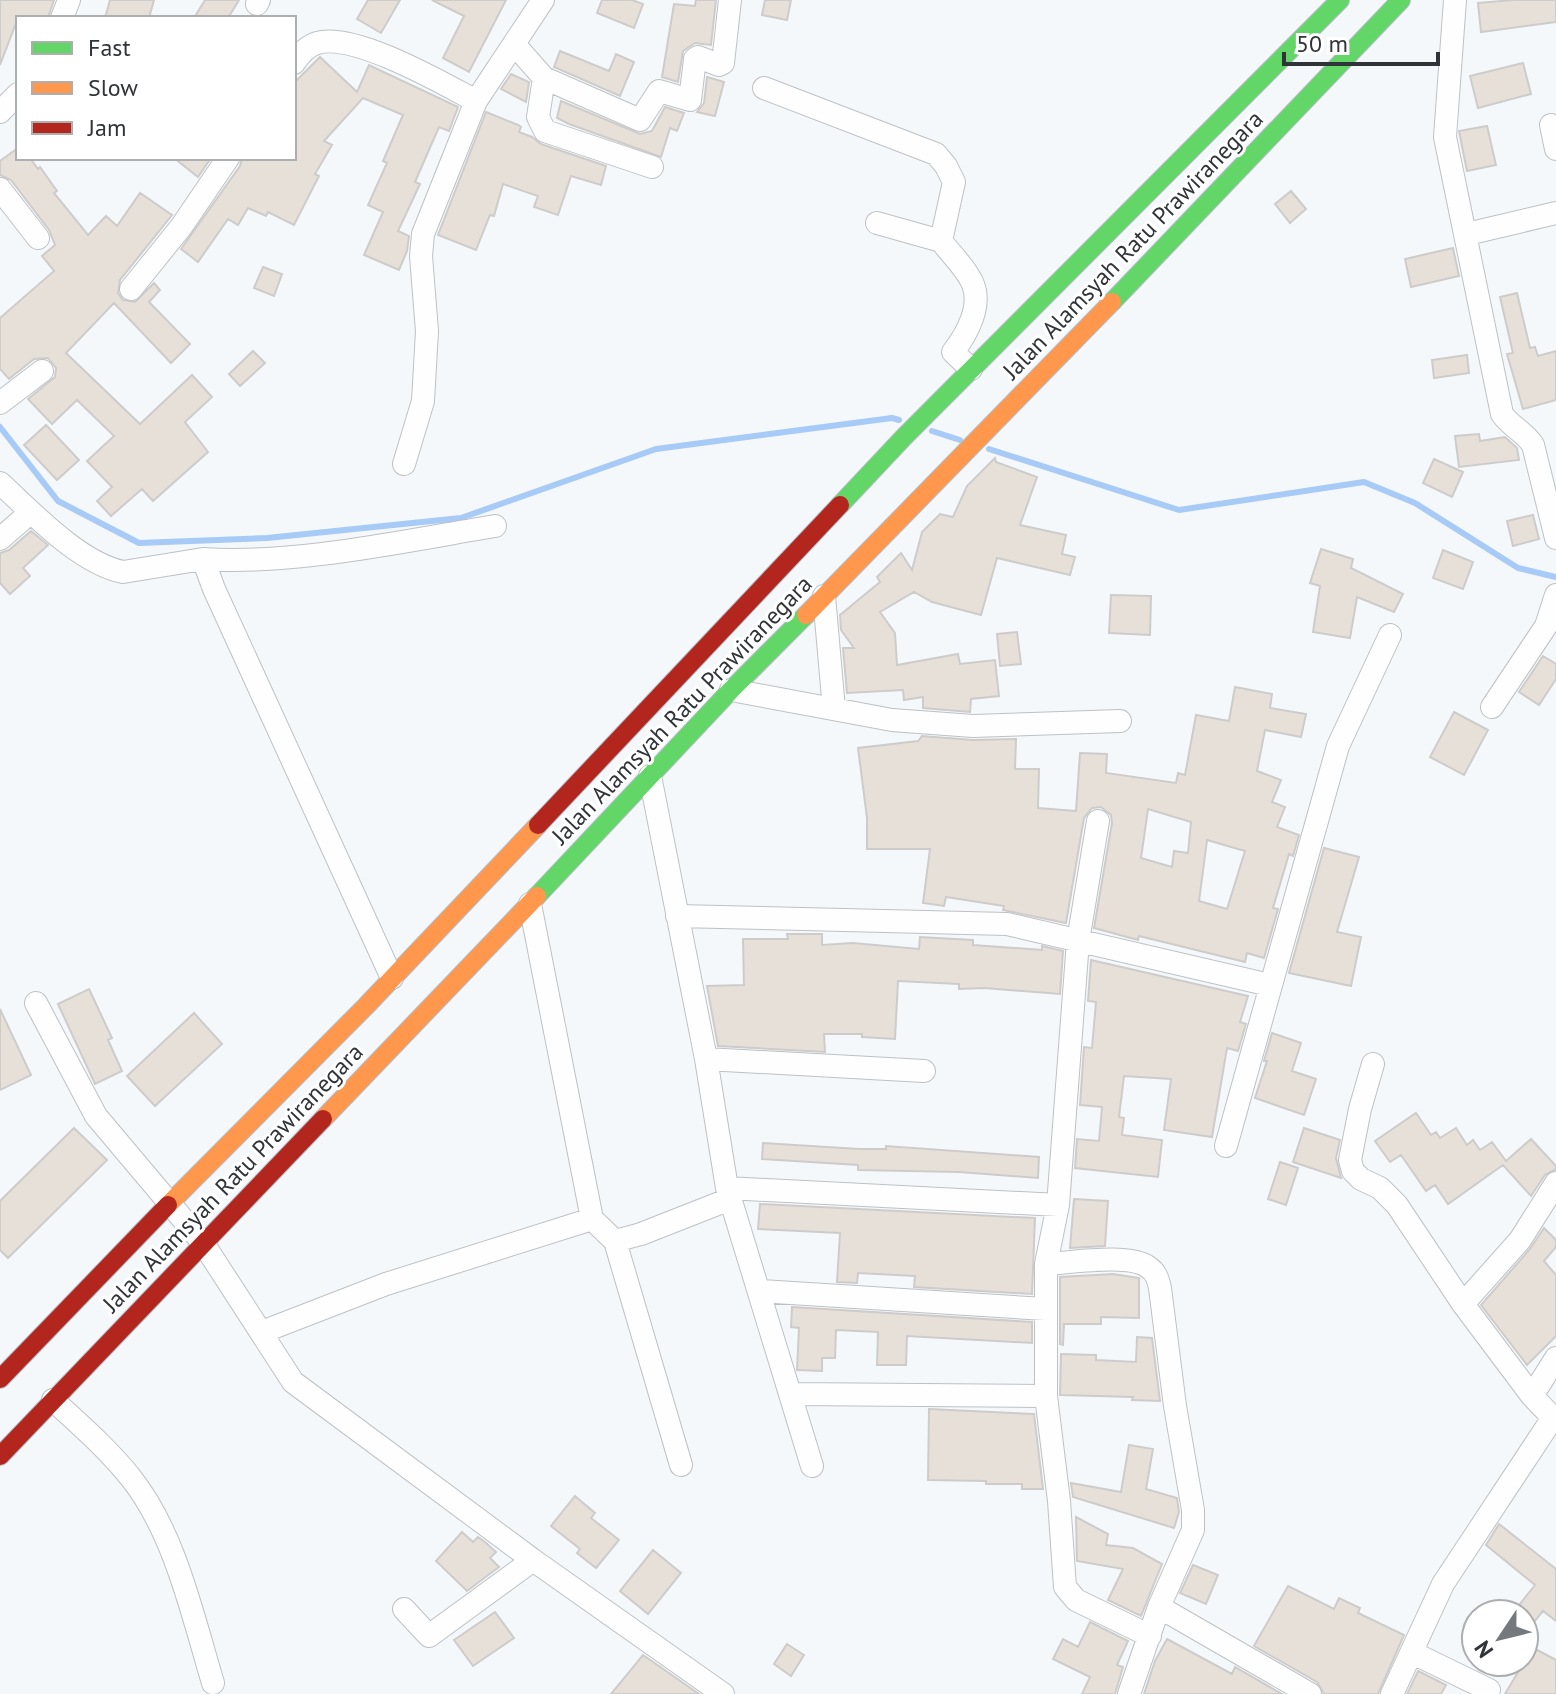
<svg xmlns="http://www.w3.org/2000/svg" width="1556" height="1694" font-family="'PT Sans',sans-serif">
<rect width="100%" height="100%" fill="#f5f8fb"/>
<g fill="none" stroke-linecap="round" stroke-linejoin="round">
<!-- stream -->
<path stroke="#a7caf7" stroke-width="6" d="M0,427L58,501L139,543L267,538L461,518L656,449L892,418L899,420
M932,431L960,440
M989,449L1179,510L1364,482L1415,503L1518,568L1556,577"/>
</g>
<!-- building -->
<path fill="#e7e0d8" stroke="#cdcccb" stroke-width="2" fill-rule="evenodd" d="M0,0H54L48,18H18L0,65Z
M110,0H154L149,18H105Z
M205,0H239L228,18H194Z
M368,0H400L381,33L357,19Z
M432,0H506L469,72L443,58L464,16Z
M602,0H632L643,4L634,28L597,13Z
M696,0H716L711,45L695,43L683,51L678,82L662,77L674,4L695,6Z
M765,0H791L787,20L762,15Z
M1513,0H1556V22L1481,32L1478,3Z
M560,51L609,71L616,54L634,62L620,96L554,67Z
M320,57L357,92L369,65L458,107L449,131L439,127L415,182L420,184L398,231L409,236L407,251L399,270L364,255L383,212L368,205L387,163L383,161L403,115L363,98L324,141L332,145L315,174L319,176L294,225L268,212L266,216L248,208L238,225L228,219L198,262L181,249L240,166L242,158H294V83Z
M1523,63L1531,94L1478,108L1470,76Z
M511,74L529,82L526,102L501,89Z
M707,77L724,82L715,116L697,112L704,103Z
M561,101L640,134L652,131L665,107L684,113L677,131L670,128L661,157L569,124L557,118Z
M486,112L518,125L521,127L519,132L532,137L541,144L606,166L601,185L571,176L558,215L534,207L538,196L503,184L494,216L490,215L476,250L438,235Z
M1487,126L1496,165L1467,171L1459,131Z
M18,148V158H30L38,169L40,167L57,191L54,193L88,235L106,216L117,226L140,193L172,215L120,280L118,293L123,300L135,302L154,283L160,290L149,302L190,344L171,363L114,303L66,353L140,424L192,375L212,397L185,422L208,452L153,501L142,489L111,516L97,501L112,487L87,461L114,436L77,400L52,424L28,399L55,377L56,368L48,358L34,359L9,379L0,369V318L54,271L42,256L55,245L49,230L11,180L0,175V161Z
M174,158H211L198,177Z
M1291,191L1306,209L1290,223L1275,204Z
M1453,248L1459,276L1411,287L1405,259Z
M263,267L282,274L274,296L254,288Z
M1517,293L1530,348L1535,347L1538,356L1556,351V400L1523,409L1507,354L1513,353L1500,297Z
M253,351L265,363L240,386L229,374Z
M1467,355L1469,373L1434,378L1432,360Z
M46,425L79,460L57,480L24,445Z
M1479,434L1480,441L1505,437L1517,448L1519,460L1459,467L1455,436Z
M995,458L996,462L1037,477L1020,525L1066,535L1062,554L1075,557L1070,575L997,558L981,615L932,602L914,592L880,612L895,633L897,665L958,654L960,664L995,660L999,696L971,699L970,712L923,708V697L904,700L903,690L847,693L843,648H854L841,630L840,615L880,582L877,577L901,553L912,570L922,532L940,514L953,517L967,486Z
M1434,459L1463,472L1452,497L1423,483Z
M1533,515L1539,539L1513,546L1507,521Z
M31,531L48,545L23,568L30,576L10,594L0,583V553L9,550Z
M1321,549L1353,559L1351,568L1403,594L1394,612L1357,597L1350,638L1313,632L1320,586L1310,583Z
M1443,550L1473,562L1463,589L1433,578Z
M1111,595L1151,596L1150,635L1109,633Z
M1017,632L1021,664L1000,666L997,634Z
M1543,656L1556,664V679L1539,705L1519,692Z
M1235,687L1272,694L1270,708L1306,714L1301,737L1265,730L1257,771L1281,780L1272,802L1285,807L1277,827L1299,835L1293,856L1289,854L1273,908L1278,909L1264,958L1247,953L1245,962L1139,936L1138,940L1094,928L1112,823L1111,815L1101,807L1092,808L1084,818L1066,923L1003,910L1004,906L946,897L944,906L923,903L930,849H867V818L858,748L918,741L922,736L973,740L1016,739L1015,769H1039L1038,808L1076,811L1080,753L1107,754L1106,773L1176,783L1178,773L1185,775L1196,715L1229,721ZM1148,809L1191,822L1188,853L1174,851L1172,867L1141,858ZM1207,840L1245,851L1227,909L1199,901Z
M1454,712L1488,730L1464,775L1430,757Z
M1324,848L1359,857L1337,932L1361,937L1351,986L1289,973Z
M787,934H822V945L853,943L919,949L920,937L973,940V945L1042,950V946L1063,951L1060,994L984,988L959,989V984L898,981L895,1039L862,1037V1034H824L825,1052L718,1046L707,986L744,985L743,939H788Z
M1091,960L1248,996L1240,1022L1246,1024L1238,1051L1227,1048L1212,1137L1164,1130L1171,1079L1124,1076L1119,1117L1124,1118L1122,1135L1162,1140L1158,1177L1075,1168L1077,1139L1099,1141L1102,1107L1080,1105L1084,1047L1092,1048L1096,1002L1088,1001Z
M89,989L112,1038L108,1040L122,1071L95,1084L58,1004Z
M0,1009L31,1075L0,1090Z
M194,1013L222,1044L155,1106L127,1076Z
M1272,1033L1301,1043L1292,1071L1316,1079L1304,1115L1255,1098L1267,1061H1264Z
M1416,1113L1431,1135L1436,1132L1440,1138L1456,1128L1467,1145L1473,1140L1480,1150L1492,1142L1506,1161L1531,1139L1556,1166V1169L1545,1175L1531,1196L1503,1165L1448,1204L1435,1185L1426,1191L1401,1155L1390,1162L1375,1141Z
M74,1128L107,1160L8,1258L0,1250V1201Z
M1304,1128L1340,1140L1336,1158L1341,1178L1293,1162Z
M763,1143L859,1149H886V1146L1039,1157L1038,1178L959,1172L858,1170V1165L762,1159Z
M1280,1162L1298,1168L1286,1205L1268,1199Z
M1074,1199L1108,1201L1105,1246L1070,1248Z
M760,1204L1035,1218L1032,1294L914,1287L915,1276L858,1273L857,1283L837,1282L840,1233L758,1229Z
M1544,1228L1556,1240V1247L1544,1261L1556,1275V1336L1527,1365L1481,1305L1530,1249Z
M1113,1274L1139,1278V1318L1101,1317V1324H1064L1063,1345L1060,1344V1277Z
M792,1307L1032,1322V1343L907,1336L906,1365H877L878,1332L836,1330L835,1358H822V1371L797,1370L799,1328L791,1327Z
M1137,1337L1152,1338L1160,1401L1132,1400L1133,1397L1060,1395L1061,1354L1096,1355V1360L1136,1362Z
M929,1409L1034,1414L1043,1489H1022V1484H986V1481L928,1480Z
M1129,1445L1153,1449L1146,1489L1177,1498L1179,1512L1174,1528L1073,1497L1071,1483L1121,1492Z
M575,1496L595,1513L591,1518L619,1540L596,1568L577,1553L580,1549L551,1526Z
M1076,1517L1108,1534L1106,1545L1133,1548L1162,1564L1141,1616L1108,1600L1123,1569L1077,1561Z
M1499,1524L1556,1569V1621L1543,1611L1524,1634V1614H1512L1535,1585L1486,1545Z
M462,1532L473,1542L478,1537L485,1542L496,1552L490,1558L499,1567L467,1591L436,1561Z
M653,1550L681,1573L648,1614L620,1591Z
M1193,1565L1218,1575L1206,1604L1180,1593Z
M1288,1586L1334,1609L1339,1598L1360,1608L1358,1613L1404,1635L1378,1694H1324L1317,1682L1254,1646Z
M495,1612L514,1638L473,1666L454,1640Z
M1090,1622L1128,1641L1117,1665L1123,1667L1115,1694H1082L1090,1677L1053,1659L1063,1639L1078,1647Z
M1167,1639L1232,1674L1235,1667L1282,1694H1144L1155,1661Z
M1524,1643L1556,1660V1694H1505L1524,1662Z
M787,1644L804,1655L791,1676L774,1664Z
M643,1655L699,1694H611Z
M1418,1671L1446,1685L1441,1694H1407Z"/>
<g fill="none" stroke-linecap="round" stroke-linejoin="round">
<defs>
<path id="street" d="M1455,0L1445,137L1502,414C1511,427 1525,432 1533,445L1556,538
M257,4L259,0
M62,18L69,0
M514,44L544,78L538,117L545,131L652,167
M294,63C300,54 307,46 317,43C354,32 442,83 476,101
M544,78L640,120L659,91L690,100L695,59L698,57L719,65L723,63L730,0
M764,88L936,154L946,166L954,182L941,241C951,254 965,267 972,282C983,305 967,334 953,352L971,369
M0,112L18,94
M1551,125L1556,149
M0,189L38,238
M877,223L941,241
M1467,234L1556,213
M131,289L181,227L228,158
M0,403L42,371
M404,464L423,401L427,331L421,256L423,234L476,101L543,0
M0,483C33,513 79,563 123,572L203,559L214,589L392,978
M0,539L31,512
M203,559C295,565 404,541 495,526
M824,596L834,709
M731,690L892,720L973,726L1120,721
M1492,707L1546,626L1556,595
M650,776L706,1059L727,1188L812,1466
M530,904L592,1219
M677,916L1007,924L1270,985
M36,1003L96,1116L203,1243L293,1382L533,1560L723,1694
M706,1059L924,1071
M1373,1064L1360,1109L1350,1160L1353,1171L1361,1179L1380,1188L1397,1205L1463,1304L1532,1396L1556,1421
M1226,1146L1338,746L1390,635
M727,1188L1058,1205L1078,941L1098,821
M1058,1205L1046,1264V1396L1059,1501L1065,1587L1076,1600L1150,1636
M615,1241L681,1465
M1046,1264C1070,1263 1129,1253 1148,1267C1156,1272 1158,1279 1160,1288L1175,1406L1193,1510V1530L1159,1607L1129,1694
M760,1291L1045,1309
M1463,1304L1520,1240L1556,1183
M262,1332L386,1284L592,1219L615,1241L641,1234L730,1199
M790,1394L1046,1396
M1532,1396L1556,1358
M53,1400C80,1425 108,1449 131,1478C175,1533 193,1617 213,1683
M1159,1607L1310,1694
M404,1609L429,1636L533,1560
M1413,1653L1489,1690
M1392,1694L1443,1584L1552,1419"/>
<path id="fast" d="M1112,302L1401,0
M840,505L904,437L1340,0
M537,896L731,690L806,615"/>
<path id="slow" d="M806,615L1112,302
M323,1119L537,896
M168,1205L366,1006L538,825"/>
<path id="jam" d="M538,825L840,505
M0,1379L168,1205
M0,1456L323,1119"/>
</defs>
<!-- street casing -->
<use href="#street" stroke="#bdc1c5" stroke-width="24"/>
<!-- fast casing -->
<use href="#fast" stroke="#b3bcc6" stroke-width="20"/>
<!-- slow casing -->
<use href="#slow" stroke="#b3bcc6" stroke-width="20"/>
<!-- jam casing -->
<use href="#jam" stroke="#b3bcc6" stroke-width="20"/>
<!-- street -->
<use href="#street" stroke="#fefefe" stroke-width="22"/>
<!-- fast -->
<use href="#fast" stroke="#63d668" stroke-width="18"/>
<!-- slow -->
<use href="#slow" stroke="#ff974d" stroke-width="18"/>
<!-- jam -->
<use href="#jam" stroke="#b3261e" stroke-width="18"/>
</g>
<g text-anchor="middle" stroke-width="6" stroke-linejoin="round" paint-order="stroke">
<!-- street labels -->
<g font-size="24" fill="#303439" stroke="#fff">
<text transform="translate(1133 245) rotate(-46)" y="8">Jalan Alamsyah Ratu Prawiranegara</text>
<text transform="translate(682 710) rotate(-46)" y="8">Jalan Alamsyah Ratu Prawiranegara</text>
<text transform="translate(233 1178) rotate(-46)" y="8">Jalan Alamsyah Ratu Prawiranegara</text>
</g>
</g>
<!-- legend -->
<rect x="16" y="16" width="280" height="144" fill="#ffffff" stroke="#acaeb0" stroke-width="2"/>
<rect x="32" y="42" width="40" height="12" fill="#63d668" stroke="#acaeb0" stroke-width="2"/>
<text x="88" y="56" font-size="24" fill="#303439">Fast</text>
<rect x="32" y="82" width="40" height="12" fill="#ff974d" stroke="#acaeb0" stroke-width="2"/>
<text x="88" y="96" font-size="24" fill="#303439">Slow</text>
<rect x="32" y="122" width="40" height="12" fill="#b3261e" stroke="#acaeb0" stroke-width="2"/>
<text x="88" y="136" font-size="24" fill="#303439">Jam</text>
<!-- north arrow -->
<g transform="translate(1500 1638) rotate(235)"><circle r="38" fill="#ffffff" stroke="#acaeb0" stroke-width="2"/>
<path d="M0-6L14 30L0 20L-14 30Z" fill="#75797d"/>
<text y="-12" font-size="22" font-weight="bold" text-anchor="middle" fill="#303439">N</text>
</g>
<!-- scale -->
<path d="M1284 52v12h154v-12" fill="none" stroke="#303439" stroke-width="4"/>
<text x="1296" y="52" font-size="24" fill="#303439" stroke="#ffffff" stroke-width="6" paint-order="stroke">50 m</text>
</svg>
